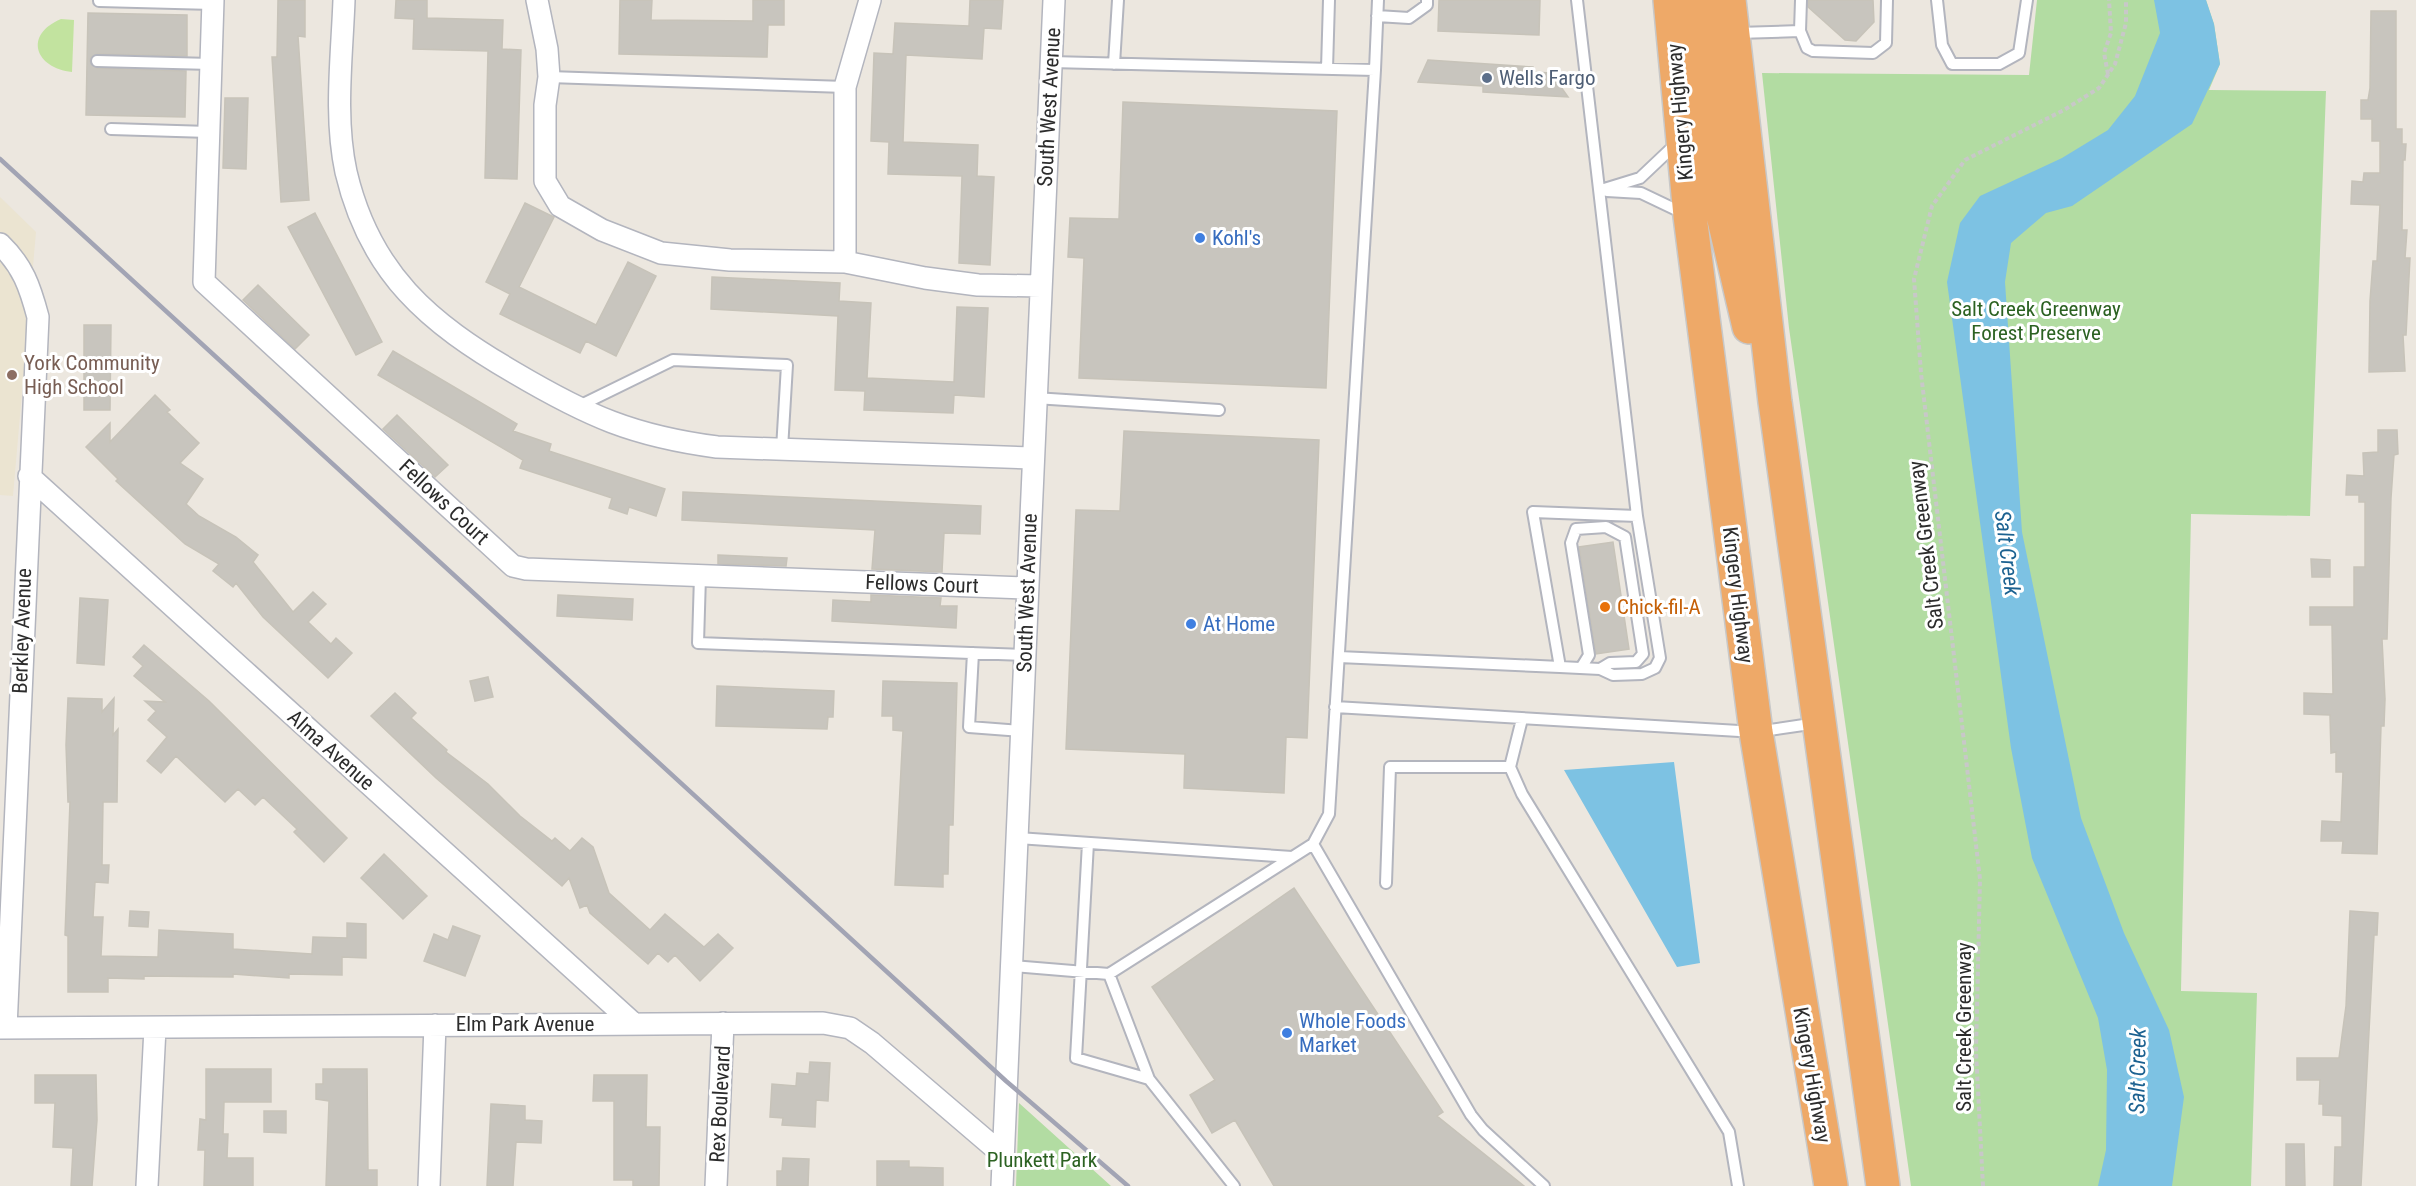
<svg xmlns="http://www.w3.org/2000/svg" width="2416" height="1186" font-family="'Roboto Condensed',sans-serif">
<rect width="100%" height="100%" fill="#ece7df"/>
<!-- education -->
<path fill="#ebe4d1" d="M0,197L36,232L13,496L0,495Z"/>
<!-- green -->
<path fill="#b2dca2" d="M2037,0H2206L2214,24L2220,64L2209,90L2326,91L2310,516L2191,514L2181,991L2257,993L2251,1186H1911L1789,328L1762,73L2029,75Z
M1019,1103L1111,1186H1016Z"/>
<!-- pitch -->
<path fill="#c2e39f" d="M61,19L74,20L72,72C35,68 23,35 61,19Z"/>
<!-- water -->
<path fill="#7dc2e3" d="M2154,0H2206L2214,24L2220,64L2192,124L2072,206L2046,213L2011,243L2005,282L2022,532L2081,818L2124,933L2169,1030L2184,1097L2172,1186H2098L2106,1150L2107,1070L2098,1018L2032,858L2011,748L1947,282L1960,223L1980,196L2062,158L2108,130L2135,96L2160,33Z
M1674,762L1700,963L1677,967L1564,770Z"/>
<!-- building -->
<path fill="#c8c5be" stroke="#c7c3b9" stroke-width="1.5" d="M278,0H305V37L298,36L309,200L281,202L272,57H277Z
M396,0H427V18L503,20L502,49L521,50L517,179L485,178L488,51L413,49L414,19L395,18Z
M620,0H652L651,20L753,21V0H784V25H768L767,57L619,54Z
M970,0H1003L1001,29L984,28L982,59L906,55L903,142L978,145L977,176L994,177L990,265L959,263L962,176L888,174L889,142L871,141L874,53L893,54L895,23L969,26Z
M1439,0H1540L1539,35L1438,31Z
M1808,0H1873L1874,22L1856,41L1845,40L1808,7Z
M2371,11H2396V129H2402V144H2406L2405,160H2403L2402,230H2407L2405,258H2410L2406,335H2403L2405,371L2369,372L2370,301L2373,261H2377L2380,205L2351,204L2352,181L2363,182L2364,173H2380V141H2372V119H2361V100H2368L2370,88Z
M88,13L187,15V56L97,54L91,57L90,61L97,68L186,71L185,117L86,115Z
M1428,60L1533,67V72L1551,73L1568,97L1483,92V86L1418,82Z
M225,98H248L246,169L223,168Z
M1123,102L1337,111L1326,388L1079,378L1084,258L1068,257L1070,218L1119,219Z
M525,203L554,217L519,287L596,325L628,262L656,276L616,356L586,341L580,353L500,314L510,294L486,282Z
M315,213L382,342L356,355L288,227Z
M712,277L840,283L839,301L871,303L867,378L954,382L957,307L988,308L984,397L954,395L953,413L864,410L865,391L835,390L838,316L711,309Z
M258,285L309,335L295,349L243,300Z
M84,325H111L110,410H84Z
M393,351L517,424L513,431L551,444L549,451L665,489L656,516L629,507L627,514L609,508L612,498L520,468L523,460L378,375Z
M155,395L170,410L167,412L199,443L180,463L203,479L186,504L199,516L236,537L258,555L253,562L293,612L313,592L326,604L308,622L331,644L336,638L352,653L328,678L263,617L236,583L233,587L213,571L219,564L185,544L116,481L118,479L86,447L110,423V442Z
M397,415L448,465L435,477L383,429Z
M2378,430H2397L2398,454L2394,455L2391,498L2387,639H2382L2385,699L2384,726H2381L2377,854L2342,853L2343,841H2321L2322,821L2341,822L2343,772H2336V752L2331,753L2330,715L2304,714V693L2333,694L2332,625H2310V607H2354V567H2365V502H2359V495H2346L2347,475L2364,476L2363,453L2378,452Z
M1124,431L1319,440L1307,738L1286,737L1284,793L1184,788L1185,754L1066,749L1076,510L1120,511Z
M683,492L981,506L980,534L944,533L942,572L872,569L875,530L682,520Z
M1613,542L1629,649L1596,654L1579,547Z
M718,555L787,558L786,566L718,564Z
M2311,559L2330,560V577H2312Z
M558,595L633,599L632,620L557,616Z
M871,595L941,598L940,606H957L956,628L832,621L833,600L871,602Z
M80,598L108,600L104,665L77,663Z
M144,645L209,701L347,838L324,862L294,832L297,829L263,797L255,805L238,789L225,802L176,756L161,773L147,761L167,737L148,720L156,711L145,701L165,702L134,676L143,666L133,657Z
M488,677L493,697L475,701L470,681Z
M883,681L957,683L953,825H949L948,874H943V887L895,885L903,731L893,730V716H882Z
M717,686L834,691L833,717H828L827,729L716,726Z
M395,693L416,713L411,718L447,750L446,752L488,784L520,816L552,841L555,838L570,851L582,838L593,847L609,893L650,930L665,914L704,947L718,934L733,948L700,981L675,955L668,962L658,953L648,964L590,913L587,905L580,908L569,878L562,886L436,778L371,716Z
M68,698L102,699V712L114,698L113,735L118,729L117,802H103L102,865H109L108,883L95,882L93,917H103L101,956L158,957L159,930L233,934V949L312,954L313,937L347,938V923L366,924V958L342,957V975L289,974V978L233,974V977L144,976V979L108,978V992H68V936L65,935L70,802H68L66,745Z
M384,854L427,896L403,919L361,878Z
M1294,888L1443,1112L1437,1116L1524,1186H1274L1235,1120L1212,1133L1190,1095L1215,1080L1152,987Z
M130,911L149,912L148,927L129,926Z
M2350,911L2378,913L2377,935H2374L2361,1186H2334L2335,1147H2342V1116L2323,1115V1104H2319L2320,1080H2297V1058H2339L2346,1006Z
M453,926L480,936L465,976L424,961L434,934L448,940Z
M810,1062L830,1063L828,1101L816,1100L815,1127L782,1125L783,1118L770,1117L772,1084L796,1086L797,1073L809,1074Z
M206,1069H271V1102H224L223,1134H228L227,1158H253V1186H204L205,1150H198L200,1119L206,1120Z
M323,1069H367L368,1170H377V1186H326L329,1101L316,1099V1084H323Z
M35,1075H96L97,1120L92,1186H71L73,1148L53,1147L55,1103H35Z
M594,1075H647L646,1127H660L659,1186H633V1180H614V1101H593Z
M491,1104L525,1106V1120L542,1121L541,1143L516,1142L513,1186H487Z
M264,1111H286V1133L264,1132Z
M2286,1144H2304L2305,1186H2286Z
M783,1158L809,1159L808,1186H777V1171H782Z
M877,1161H909V1167L943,1168V1186H877Z"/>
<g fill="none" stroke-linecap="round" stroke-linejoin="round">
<defs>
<path id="lane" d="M1801,0L1800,31L1807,48L1813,51L1873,53L1886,43L1887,0
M1937,0L1942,45L1952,64H1999L2019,53L2027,0
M99,1L213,4
M1377,16L1409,18L1427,5V0
M1737,33L1800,31
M97,61L211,64
M1051,62L1375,70L1378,0
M1114,64L1118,0
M1327,69L1329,0
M549,77L845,87
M111,129L209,132
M1601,190L1640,178L1678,142
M1607,191L1641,193L1685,214
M1035,398L1219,410
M577,407L673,360L787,365L782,449
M700,576L698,643L1024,655
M973,653L969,727L1021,731
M1339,657L1560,667L1533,512L1637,516L1577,0
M1560,667L1600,669L1613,675L1642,674L1655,668L1660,658L1637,516
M1581,668L1589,655L1571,543L1576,529L1606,527L1625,537L1643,654L1636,662L1610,663L1600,669
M1335,707L1756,732L1817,723
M1522,719L1510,767L1522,794L1729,1132L1738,1186
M1018,838L1292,857
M1088,843L1076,1058L1149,1079
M1313,844L1471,1115L1483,1130L1544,1186
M1386,883L1390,767H1510
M1014,966L1109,974L1313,844L1329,814L1375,70
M1109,974L1149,1079L1234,1186"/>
<path id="street" d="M213,0L204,282L513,566L526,569L1026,588
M344,0C342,56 334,117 346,172C370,274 429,323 515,373C588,416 633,436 717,447L1032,458
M537,0L547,49L549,77L545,105V181L560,206L602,230L661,253L730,260L845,262L925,278L978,285L1041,286
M0,244C23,266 30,287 38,317L6,1028
M845,262V87L870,0
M29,476L634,1024
M0,1028L823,1023L850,1028L872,1043L1003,1155
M147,1186L155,1028
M429,1186L435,1025
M716,1186L723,1023
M1002,1186C1019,791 1036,395 1054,0"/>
<path id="highway" d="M1670,0L1690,216L1756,732L1831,1186
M1698,0L1718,194L1749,327
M1729,0L1775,402L1883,1186"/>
</defs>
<!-- lane casing -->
<use href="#lane" stroke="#b3b5be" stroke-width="14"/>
<!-- street casing -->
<use href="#street" stroke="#b3b5be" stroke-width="24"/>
<!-- highway casing -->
<use href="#highway" stroke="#c8c8c8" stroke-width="36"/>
<!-- path -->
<path stroke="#c8c8c8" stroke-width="4" stroke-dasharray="4.5 3" stroke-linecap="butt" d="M2108,74L2104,53L2111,33L2109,0
M1983,1186L1976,1052L1980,879L1921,373L1914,279L1932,206L1965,160L2064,110L2099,88L2115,64L2126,23V0"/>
<!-- lane -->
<use href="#lane" stroke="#fff" stroke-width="10"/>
<!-- street -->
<use href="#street" stroke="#fff" stroke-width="21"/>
<!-- highway -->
<use href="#highway" stroke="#eea968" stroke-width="33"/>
<!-- rail -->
<path stroke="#a2a4b4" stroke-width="4.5" d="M0,159L1006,1081L1128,1186"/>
</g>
<!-- markers -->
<circle fill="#5c6f8a" stroke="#fff" stroke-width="2" cx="1487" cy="78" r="6"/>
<g fill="#3f7fe0" stroke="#fff" stroke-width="2">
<circle cx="1200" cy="238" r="6"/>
<circle cx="1191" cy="624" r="6"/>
<circle cx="1287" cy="1033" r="6"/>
</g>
<circle fill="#8d6e63" stroke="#fff" stroke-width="2" cx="12" cy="375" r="6"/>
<circle fill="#e8710a" stroke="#fff" stroke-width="2" cx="1605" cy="607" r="6"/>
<g text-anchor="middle" stroke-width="6" stroke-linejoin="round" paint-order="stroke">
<!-- service labels -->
<g font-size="21" fill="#4e5e75" stroke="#fff" text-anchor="start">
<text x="1499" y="85">Wells Fargo</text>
</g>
<!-- street labels -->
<g font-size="21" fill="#2c2c2c" stroke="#fff">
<text transform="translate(1049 107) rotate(-87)" y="7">South West Avenue</text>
<text transform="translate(1680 112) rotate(-95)" y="7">Kingery Highway</text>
<text transform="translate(444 502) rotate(43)" y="7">Fellows Court</text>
<text transform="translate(1926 545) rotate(-97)" y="7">Salt Creek Greenway</text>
<text transform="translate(922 584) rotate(2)" y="7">Fellows Court</text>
<text transform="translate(1027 593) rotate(-88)" y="7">South West Avenue</text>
<text transform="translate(1738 595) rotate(83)" y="7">Kingery Highway</text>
<text transform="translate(22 631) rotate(-88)" y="7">Berkley Avenue</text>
<text transform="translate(331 750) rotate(42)" y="7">Alma Avenue</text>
<text x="525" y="1031">Elm Park Avenue</text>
<text transform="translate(1964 1027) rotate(-90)" y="7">Salt Creek Greenway</text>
<text transform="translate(1812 1075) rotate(80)" y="7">Kingery Highway</text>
<text transform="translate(720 1104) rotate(-87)" y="7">Rex Boulevard</text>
</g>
<!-- shop labels -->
<g font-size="21" fill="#366cbe" stroke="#fff" text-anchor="start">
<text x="1212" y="245">Kohl's</text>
<text x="1203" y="631">At Home</text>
<text x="1299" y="1028">Whole Foods<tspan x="1299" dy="24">Market</tspan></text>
</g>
<!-- park labels -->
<g font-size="21" fill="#2c6222" stroke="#fff">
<text x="2036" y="316">Salt Creek Greenway<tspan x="2036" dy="24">Forest Preserve</tspan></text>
<text x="1042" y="1167">Plunkett Park</text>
</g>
<!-- education labels -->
<g font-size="21" fill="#785e54" stroke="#fff" text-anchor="start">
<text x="24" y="370">York Community<tspan x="24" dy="24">High School</tspan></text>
</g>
<!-- food labels -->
<g font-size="21" fill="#c56008" stroke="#fff" text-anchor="start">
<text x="1617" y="614">Chick-fil-A</text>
</g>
<!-- water labels -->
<g font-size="22" font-style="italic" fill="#1b6190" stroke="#fff">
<text transform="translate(2008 553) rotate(83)" y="8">Salt Creek</text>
<text transform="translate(2137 1071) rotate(-89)" y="8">Salt Creek</text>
</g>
</g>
</svg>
